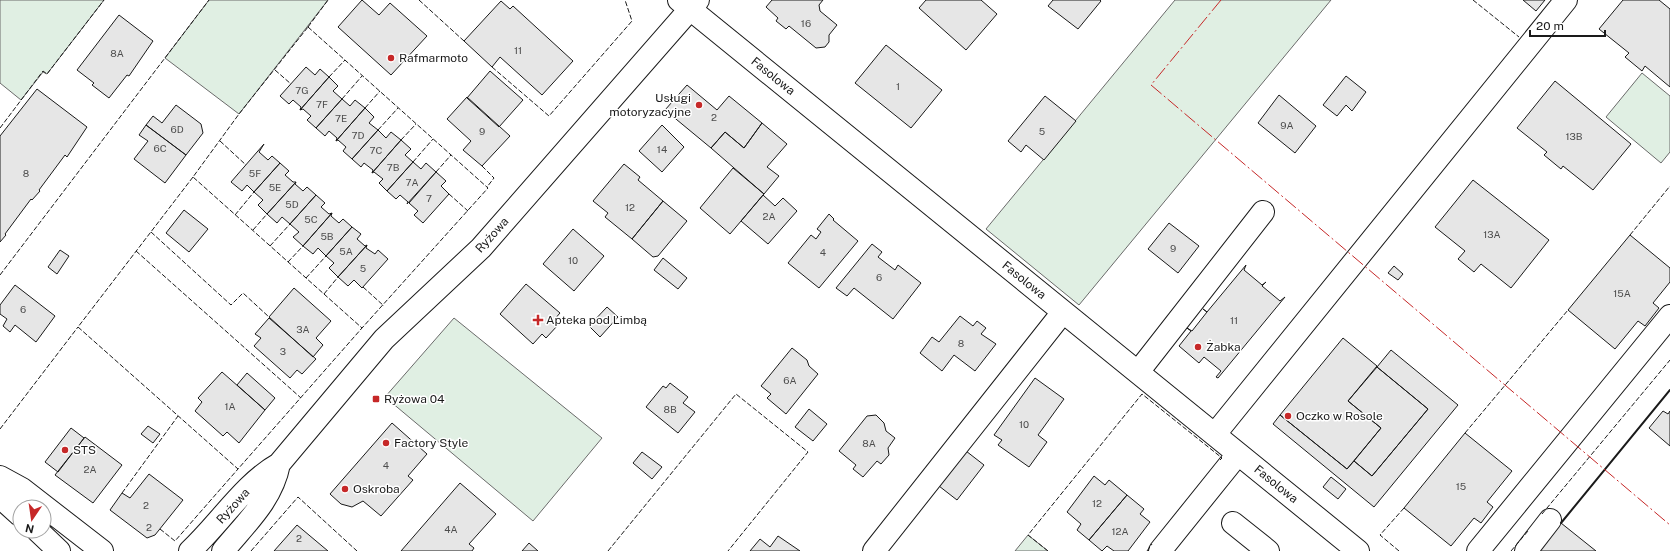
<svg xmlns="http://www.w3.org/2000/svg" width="1670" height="551" font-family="'Public Sans',sans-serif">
<rect width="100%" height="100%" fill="#fff"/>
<!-- green -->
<path fill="#e0efe3" stroke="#6a6a6a" d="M0,0H104L47,74L43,72L21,100L0,83Z
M209,0H328L239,114L165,58Z
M1175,0H1331L1079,305L986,229Z
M1642,73L1670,96V152L1661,163L1606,117Z
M454,318L602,438L533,521L385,397Z
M1028,535L1048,551H1015Z"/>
<!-- building -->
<path fill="#e6e6e6" stroke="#1a1a1a" d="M362,0L379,15L390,3L427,36L391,75L338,27Z
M772,0H823L819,5L820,11L837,25L829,35V42L825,47L816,48L789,26L786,29L776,21L778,18L766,7Z
M926,0H981L997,14L966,50L919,8Z
M1053,0H1100L1101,1L1078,29L1048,6Z
M1523,0H1545L1536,11Z
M1623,0H1659L1670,9V87L1645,66L1642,71L1625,57L1629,53L1599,29Z
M501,1L510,9L513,6L573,61L542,95L500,57L492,67L464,41Z
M119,15L153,41L129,76L127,75L109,98L92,85L94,83L77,70Z
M886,45L942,90L911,128L855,83Z
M306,67L315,75L320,69L329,77L300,110L301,107L293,100L289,104L280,96Z
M490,71L523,100L499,127L467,98Z
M1346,76L1366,92L1352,111L1346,105L1337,116L1323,105Z
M329,77L338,86L333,91L342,99L316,128L307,120L311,116L303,109L300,110Z
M1555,81L1631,144L1593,190L1563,166L1561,169L1544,155L1547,152L1517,128Z
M687,85L717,110L729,96L762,123L744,148L725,132L711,148L665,110Z
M37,89L87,127L67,157L65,155L39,190L40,191L32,200L31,199L5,234L6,235L0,242V136Z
M1279,95L1316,126L1295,153L1258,123Z
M1045,96L1076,121L1044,160L1026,145L1021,152L1008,141Z
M467,97L510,136L482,166L463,150L471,141L447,119Z
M342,99L350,106L355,100L365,108L336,141L337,138L329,131L325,136L316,128Z
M176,105L201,124L203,133L186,155L146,125L153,116L162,123Z
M365,108L374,117L369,123L378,130L352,159L343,151L346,147L338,140L336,141Z
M762,123L787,144L767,167L779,176L764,194L711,148L725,132L744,148Z
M146,125L186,155L165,183L134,159L148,141L139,135Z
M662,125L684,147L662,172L639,151Z
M378,130L386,138L391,132L401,140L372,173L373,170L364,163L361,167L352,159Z
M401,140L411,149L405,155L413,162L387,191L379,183L383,179L374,172L372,173Z
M264,144L259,152L268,160L272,156L280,163L254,192L247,185L242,191L231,182Z
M413,162L421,169L426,163L436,172L407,204L408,202L400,195L396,199L387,191Z
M280,163L289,171L285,175L293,182H296L267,214L258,205L263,200L254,192Z
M624,164L640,177L638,180L663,201L632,239L605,217L608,213L593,201Z
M733,168L764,194L730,234L700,208Z
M436,172L446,181L441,186L449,194L423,223L414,215L418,211L409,203Z
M1473,180L1549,240L1511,288L1481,264L1474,272L1458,259L1465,251L1435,227Z
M296,182L295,184L303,191L307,187L316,195L290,224L282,217L277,223L267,214Z
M316,195L325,203L321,207L329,214L332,213L303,246L293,237L299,232L290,224Z
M763,195L775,206L783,198L797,211L768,244L741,221Z
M663,201L687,221L658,256L653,257L632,239Z
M184,210L208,229L189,252L166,233Z
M332,213L331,216L339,223L343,219L352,227L326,256L318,248L313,254L303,246Z
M829,214L834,219L833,220L858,241L819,288L788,263L811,235L816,239L821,232L817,229Z
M1169,223L1199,246L1178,273L1148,249Z
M352,227L361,234L357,239L365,246L367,245L338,277L329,268L334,263L326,256Z
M573,229L604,256L574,291L543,264Z
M1630,235L1670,268V282L1653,303L1659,308L1645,326L1638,321L1615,349L1568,310Z
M872,244L882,252L878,257L895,270L898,265L921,283L893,319L854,288L847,296L836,288Z
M367,245L366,248L375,254L378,250L388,259L362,288L354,280L348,286L338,277Z
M60,250L69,256L57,274L48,267Z
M663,258L687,278L678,289L654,270Z
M1246,265L1244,270L1262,285L1266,282L1262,286L1280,301L1285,297L1218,378L1216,377L1221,371L1204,357L1199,363L1179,346L1191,331L1187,328L1192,331L1207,312L1203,309L1207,312Z
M1394,266L1403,274L1398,280L1388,273Z
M526,284L560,313L553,321L558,325L546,338L542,334L533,344L500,314Z
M15,285L55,316L36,342L15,325L10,332L3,326L7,319L0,314V305Z
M294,288L331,321L316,338L323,345L313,357L269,317Z
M607,307L618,317L600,337L589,326Z
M960,316L973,326L977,321L986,328L981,334L996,344L975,371L954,355L942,371L920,353L932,337L939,342Z
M269,318L316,359L302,374L297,370L290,378L254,346L261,338L255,334Z
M1343,338L1377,366L1348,401L1381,428L1347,469L1280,415Z
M792,348L807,360L809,366L818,374L786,414L767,398L771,394L761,386Z
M1391,350L1458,405L1374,507L1273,424L1280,415L1347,469L1354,461L1372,476L1428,409L1377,367Z
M1377,367L1428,409L1372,476L1354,461L1381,428L1348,401Z
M222,372L265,410L239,443L227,432L223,436L195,411L202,402L198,398Z
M247,373L275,398L265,410L237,385Z
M1035,378L1064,399L1038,435L1047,442L1029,467L998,445L1002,440L994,435Z
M670,383L688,397L683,403L695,412L678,433L646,407L663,386L666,388Z
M809,409L827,424L813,441L795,427Z
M1663,411L1668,414L1670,411V446L1649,428Z
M876,415L884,423L886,431L895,438L888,448L889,455L881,464L877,461L863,477L853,469L856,465L839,451L867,416Z
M392,423L427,454L408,476L413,480L381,516L363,501L352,507L341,504L330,494Z
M148,426L160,434L153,443L141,434Z
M71,428L84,438L58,472L45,462Z
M1465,433L1512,471L1487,502L1493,507L1481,523L1474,518L1451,546L1404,508Z
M85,437L122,465L93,503L55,475Z
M966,451L984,465L957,500L939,486Z
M642,452L662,467L652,479L633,463Z
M149,474L183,500L155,535L147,538L110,510L122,493L130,498Z
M1094,476L1105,485L1109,480L1127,495L1089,540L1077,530L1081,524L1067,512Z
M1331,477L1346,489L1338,499L1323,487Z
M460,483L496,514L469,544L474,548L472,551H401Z
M1127,495L1144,509L1140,514L1150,522L1128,551H1114L1107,546L1102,551L1089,540Z
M1561,523L1596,551H1538Z
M297,525L328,551H274Z
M778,536L800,551H750L760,539L770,547Z
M529,543L538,551H522Z"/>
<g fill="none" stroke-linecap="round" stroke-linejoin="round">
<defs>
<path id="minor" d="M679,0L1358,551
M1138,372L1263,212
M1215,434L1566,0
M1233,523L1268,551
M190,551C219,524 245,483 279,464L384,339L481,248L698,0
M223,551C246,523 272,500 279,464
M874,551L1063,312
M1160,551L1238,454
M1478,551L1670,316
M1526,551L1550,520"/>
<path id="major" d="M0,477L22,489L102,551
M0,497L20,515
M38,531L59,551"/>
</defs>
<!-- minor casing -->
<use href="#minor" stroke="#1a1a1a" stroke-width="24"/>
<!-- major casing -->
<use href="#major" stroke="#1a1a1a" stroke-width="24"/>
<!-- minor -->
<use href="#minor" stroke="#fff" stroke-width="22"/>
<!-- major -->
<use href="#major" stroke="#fff" stroke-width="22"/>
<!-- fence -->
<path stroke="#1a1a1a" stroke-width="1" stroke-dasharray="5 2" stroke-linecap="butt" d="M419,0L464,41
M1473,0L1519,37
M308,27L488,188L362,328L193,177L239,114Z
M308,27L328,0
M492,67L549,116L632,21L625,0
M275,70L291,84
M329,77L345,60
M342,99L362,76
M365,108L380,91
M0,128L43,71L47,74L104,0
M378,130L398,108
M401,140L416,124
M220,141L246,165
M413,162L433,139
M482,166L494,178L487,187
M436,172L451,155
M193,177L78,327L238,469L362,328
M449,194L468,211
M235,215L254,192
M253,230L267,214
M151,232L231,305L243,293L269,317
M1630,235L1670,186
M270,246L290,224
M136,251L301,398
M288,262L303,246
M0,275L209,0
M306,278L326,256
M363,287L384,306
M324,294L338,277
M0,429L78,327
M1465,433L1568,310
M122,493L178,416
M1542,514L1670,360
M160,529L175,541L238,469
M251,551L298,497L357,551
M608,551L736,394L808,452L728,551
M1048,551L1028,535L1142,394L1222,458L1220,460
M1147,551L1152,544
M1399,551L1380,535L1404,508
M1511,551L1528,531"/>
<!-- wall -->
<path stroke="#1a1a1a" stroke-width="2" d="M1561,523L1670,390"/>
<!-- power -->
<path stroke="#c62828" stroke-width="1" stroke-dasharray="14 3 2 3" stroke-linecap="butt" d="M1221,0L1151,85L1670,525"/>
</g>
<!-- markers -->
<g fill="#c62828" stroke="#fff" stroke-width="1.5">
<circle cx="391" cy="58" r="4"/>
<circle cx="699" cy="105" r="4"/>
<path d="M536 314h4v4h4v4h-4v4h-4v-4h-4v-4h4z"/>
<circle cx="1198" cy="347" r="4"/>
<rect x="372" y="395" width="8" height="8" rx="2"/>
<circle cx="1288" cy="416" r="4"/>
<circle cx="386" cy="443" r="4"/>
<circle cx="65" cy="450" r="4"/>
<circle cx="345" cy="489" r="4"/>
</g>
<g text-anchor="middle" stroke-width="3" stroke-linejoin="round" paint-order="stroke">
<!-- number labels -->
<g font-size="10" fill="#4d4d4d">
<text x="806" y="27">16</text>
<text x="518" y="54">11</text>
<text x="117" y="57">8A</text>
<text x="898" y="90">1</text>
<text x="302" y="94">7G</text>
<text x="322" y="108">7F</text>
<text x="714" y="121">2</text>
<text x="341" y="122">7E</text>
<text x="1287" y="129">9A</text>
<text x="177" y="133">6D</text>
<text x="482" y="135">9</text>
<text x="1042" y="135">5</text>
<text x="358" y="139">7D</text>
<text x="1574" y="140">13B</text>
<text x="160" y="152">6C</text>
<text x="662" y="153">14</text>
<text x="376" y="154">7C</text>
<text x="393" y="171">7B</text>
<text x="26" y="177">8</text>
<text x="255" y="177">5F</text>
<text x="412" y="186">7A</text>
<text x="275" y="191">5E</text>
<text x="429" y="202">7</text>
<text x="292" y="208">5D</text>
<text x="630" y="211">12</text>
<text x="769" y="220">2A</text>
<text x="311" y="223">5C</text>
<text x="1492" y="238">13A</text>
<text x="327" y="240">5B</text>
<text x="1173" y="252">9</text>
<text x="346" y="255">5A</text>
<text x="823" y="256">4</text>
<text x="573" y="264">10</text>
<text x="363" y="272">5</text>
<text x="879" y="281">6</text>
<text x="1622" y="297">15A</text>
<text x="23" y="313">6</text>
<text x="1234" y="324">11</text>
<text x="303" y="333">3A</text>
<text x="961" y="347">8</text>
<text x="283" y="355">3</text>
<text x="790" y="384">6A</text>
<text x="230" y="410">1A</text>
<text x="670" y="413">8B</text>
<text x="1024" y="428">10</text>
<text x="869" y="447">8A</text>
<text x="386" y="469">4</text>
<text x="90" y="473">2A</text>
<text x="1461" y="490">15</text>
<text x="1097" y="507">12</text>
<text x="146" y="509">2</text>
<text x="149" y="531">2</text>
<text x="451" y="533">4A</text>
<text x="1120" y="535">12A</text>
<text x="299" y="542">2</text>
</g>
<!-- poi labels -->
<g font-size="12" fill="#1a1a1a" stroke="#fff" text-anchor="start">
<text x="399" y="62">Rafmarmoto</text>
<text x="691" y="102" text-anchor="end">Usługi<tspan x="691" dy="14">motoryzacyjne</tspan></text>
<text x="546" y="324">Apteka pod Limbą</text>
<text x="1206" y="351">Żabka</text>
<text x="384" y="403">Ryżowa 04</text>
<text x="1296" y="420">Oczko w Rosole</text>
<text x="394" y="447">Factory Style</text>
<text x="73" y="454">STS</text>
<text x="353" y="493">Oskroba</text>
</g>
<!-- street labels -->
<g font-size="12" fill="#1a1a1a" stroke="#fff">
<text transform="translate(773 76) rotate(39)" y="4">Fasolowa</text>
<text transform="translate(492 235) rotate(-48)" y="4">Ryżowa</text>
<text transform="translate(1024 280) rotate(39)" y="4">Fasolowa</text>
<text transform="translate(1276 484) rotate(39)" y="4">Fasolowa</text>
<text transform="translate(233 506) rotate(-48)" y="4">Ryżowa</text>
</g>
</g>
<!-- north arrow -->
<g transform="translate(32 519) rotate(193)"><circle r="19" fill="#ffffff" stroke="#a3a3a3"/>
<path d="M0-3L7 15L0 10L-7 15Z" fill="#c62828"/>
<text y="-6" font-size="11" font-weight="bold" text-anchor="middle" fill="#1a1a1a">N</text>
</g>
<!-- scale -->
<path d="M1530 30v6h75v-6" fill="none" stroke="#1a1a1a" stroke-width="2"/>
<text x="1536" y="30" font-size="12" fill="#1a1a1a" stroke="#ffffff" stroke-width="3" paint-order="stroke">20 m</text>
</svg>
